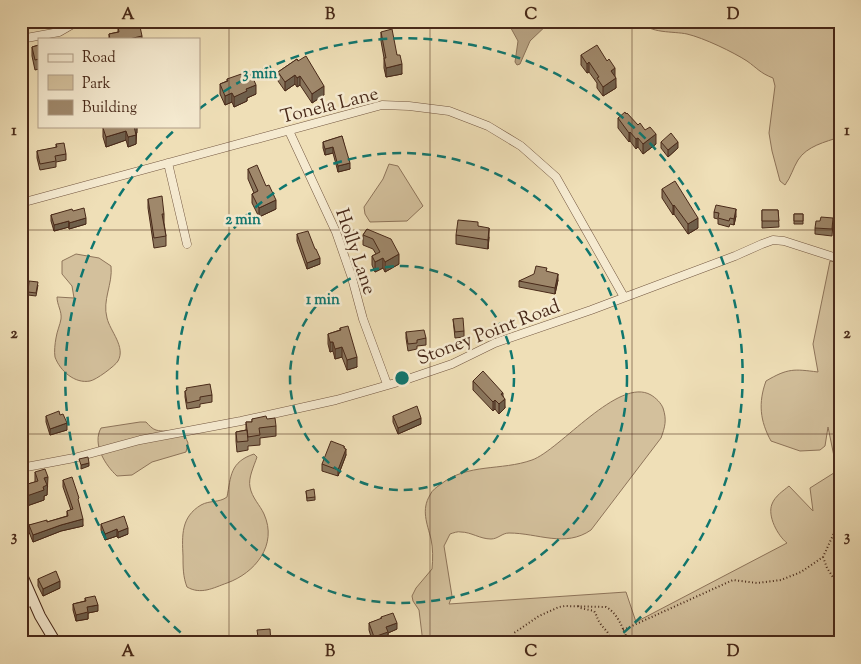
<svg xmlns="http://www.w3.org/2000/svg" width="861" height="664" font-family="'Sorts Mill Goudy',serif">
<rect width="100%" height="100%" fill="#efdfb7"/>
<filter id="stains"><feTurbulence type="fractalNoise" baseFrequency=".004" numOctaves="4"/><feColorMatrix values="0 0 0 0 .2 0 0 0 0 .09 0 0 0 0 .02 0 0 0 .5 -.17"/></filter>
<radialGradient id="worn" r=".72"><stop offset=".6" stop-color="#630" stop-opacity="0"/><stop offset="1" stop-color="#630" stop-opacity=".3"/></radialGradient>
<!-- green -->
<path fill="#d3c09c" stroke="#8e745a" d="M640,21H840V137C825,142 807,146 798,160C793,168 791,177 785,185L780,181L772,151L769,133L775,86L773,78C760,73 757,68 747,61C733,52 704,38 687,34C673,31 650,34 640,21Z
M389,164L398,166L423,206L407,221L370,222L365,214L364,207L383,179Z
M76,254L99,258L111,266C113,284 102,300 107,318C110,331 126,347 118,361C115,366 96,380 90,381C75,384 60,371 55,357C54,352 55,343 56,338C57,331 60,325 61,319C62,311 57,305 57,297L74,298L72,286L62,274V261Z
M830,261L840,263V643H423L419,610L413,601L412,596L416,588L432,569C433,559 433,548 431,539C427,523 421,510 430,495C432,490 437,487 441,484C468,463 501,471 532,460C560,450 619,376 651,395C656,398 661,403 663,408C667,420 665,427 661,438L591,530C565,548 538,533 509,533C502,533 498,539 491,539C480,539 471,532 461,532C458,531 453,533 450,534L444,546L452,596L449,604L626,592L636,622L787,543C778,536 767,516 772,504C775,496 783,491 789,486L813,511L810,488L837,471L828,427L825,446L820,450L800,451L771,441C760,421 758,403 766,381C788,368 794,369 818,372L813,344Z
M140,422H146C149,425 152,429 156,430C169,434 181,424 188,443L186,452L152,462L132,475L117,476C105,465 92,444 101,428Z
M254,454L257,457C254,466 248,478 250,487C252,498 260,505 264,514C278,545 255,573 227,583C213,588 201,595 187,587C183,577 183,567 183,556C182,535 181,517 201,505C210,500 219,503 227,497C231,476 230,462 254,454Z"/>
<!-- water -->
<path fill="#b6a181" stroke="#8a7157" d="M507,21H551L530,41L520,64L517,65L515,62L518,41Z"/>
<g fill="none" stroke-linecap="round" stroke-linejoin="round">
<defs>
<path id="minor" d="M21,39L59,32L78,21
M289,131L336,232L352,278L363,319L387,384
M168,163L187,244
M21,203L382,105L409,106L449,111L488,126L521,146L556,177L624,297
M21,468L74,458L140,440L241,421L336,400L402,381L452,364L495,343L591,310L735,256L762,244L773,240L784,241L840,259
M21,608L33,599"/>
<path id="secondary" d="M21,573L40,616L56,643"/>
</defs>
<!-- minor casing -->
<use href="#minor" stroke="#725640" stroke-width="9"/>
<!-- secondary casing -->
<use href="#secondary" stroke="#482919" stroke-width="12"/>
<!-- path -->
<path stroke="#482919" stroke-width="2" stroke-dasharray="1 2.5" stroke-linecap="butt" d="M823,557L827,568L840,588
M840,604L835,613L840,624
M578,606L580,608L594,611C597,615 597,619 600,623C604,630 611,632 609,641L607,643
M623,630L733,580L757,583L781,580L801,572L823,557L840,520
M513,643L514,633L539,616L559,607L565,606L606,607C619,614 623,630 629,643"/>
<!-- minor -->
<use href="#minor" stroke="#f5ead0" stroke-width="8"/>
<!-- secondary -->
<use href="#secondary" stroke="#f5ead0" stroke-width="10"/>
</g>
<!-- wall -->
<path fill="#89755c" stroke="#482919" d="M120,21H130V24L142,36V39H109V34L118,32V27L120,26Z
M381,32L397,55L402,74L386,77L384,68V58L381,41Z
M39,45V69L35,70L32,56V47Z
M581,55L615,77L616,88L603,96L597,88V83L589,72L587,73L581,65Z
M297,59L324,95L312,103L300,85L297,87L295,84L285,91L278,81V72Z
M227,79L256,94L247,98V101L234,107L232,102L225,105L220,94V84L227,81Z
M618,118L638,125L656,144L643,154L638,147L636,149L630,141L629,142L618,128Z
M137,126L136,144L128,147L126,140L106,147L103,137V128Z
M342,136L350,169L338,172L333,153L325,155L323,148V142Z
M661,142L678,148L668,157L661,148Z
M56,144L66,154V160L56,162V167L40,170L37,158V151L56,148Z
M248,169L276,209L259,217L252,203V194L254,193L248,179Z
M662,189L698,228L688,234L674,214L673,215L662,198Z
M148,199L164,214V223L166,236V246L154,248L148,208Z
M762,210H778L779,227L762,228Z
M73,211L86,224L69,229V227L54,231L51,221V215Z
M714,212L736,216L734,225L730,224L729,227L718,224V219L714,218Z
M794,214H803V224H794Z
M833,224L832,236L815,234V228Z
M478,226L489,237L488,249L456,244V235Z
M367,229L399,264L385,272L383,268L375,272L372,265V256L376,254L373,249L363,245V235Z
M297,234L320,264L307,269L297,241Z
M547,272L558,280L555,294L519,287V281Z
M38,285L36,296L28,295V292Z
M453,319L464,331V337L455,338Z
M340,328L357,367L347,370L342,357L335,359L333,351L330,352L328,344V334L340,330Z
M406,332L426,338V345L417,346V349L408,351L406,338Z
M473,381L503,396L505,408L499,414L495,409L493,411L473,390Z
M185,391L212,395V402L200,404V407L187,409L185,397Z
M46,416L67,430L50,435L46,422Z
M393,416L421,424L398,434L393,422Z
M252,419H267L276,426V436L260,438V445L248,446V450L237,452L236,441V432L246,430V422H252Z
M344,449L346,455L338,476L322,471V464Z
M35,472L48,487H47V495L44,496V500L21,508V486L35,482Z
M63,480L79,504L83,526L61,531L33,542L29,532V525L47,522L67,516V511L71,510L63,487Z
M306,491L315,497V500L307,501Z
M101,524L128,534L118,538L117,536L105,540L101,530Z
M38,579L60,588L43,596L38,586Z
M85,598L98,611L88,613V619L76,621L73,610V604L85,601Z
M381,617L397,629L388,633V638L376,643H373L369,630V623L381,619Z"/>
<!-- shaded-wall -->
<path fill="#6f5f4b" stroke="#482919" d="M589,62V72L587,73V64Z
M402,64V74L386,77V68Z
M615,68V78L611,71Z
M295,75V84L285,91V82Z
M300,76V85L297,87V78Z
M616,78V88L603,96V87Z
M256,85V94L247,98V101L234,107V97L246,89Z
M324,86V95L312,103V94Z
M232,93V102L225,105V96Z
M133,126H137V133L133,134Z
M126,131V140L106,147V137Z
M630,132V141L629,142V133Z
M656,134V144L643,154V144Z
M136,135V144L128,147V137Z
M638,138V147L636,149V139Z
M678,142V148L668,157V150Z
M333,147V153L325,155V149Z
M350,163V169L338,172V166Z
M276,200V209L259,217V208Z
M674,205V214L673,215V206Z
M736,209V216L734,225V219Z
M86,218V224L69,229V223Z
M698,218V228L688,234V224Z
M69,221V227L54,231V225Z
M489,228V237L488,249V240Z
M399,254V264L385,272V262Z
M320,258V264L307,269V263Z
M383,258V268L375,272V262Z
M558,274V280L555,294V288Z
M330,342H333V351L330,352Z
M342,347V357L335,359V349Z
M357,357V367L347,370V360Z
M503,393V401L505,399V408L499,414V404L501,394Z
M495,400V409L493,411V402Z
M421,418V424L398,434V428Z
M67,423V430L50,435V429Z
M344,446V452L346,449V455L338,476V470Z
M89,463V466L81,469V465Z
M48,477L47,495L44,496V500L21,508V498L44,478Z
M83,519V526L61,531L33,542V535L61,525Z
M128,528V534L118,538V532Z
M117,529V536L105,540V534Z
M60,581V588L43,596V589Z
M98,605V611L88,613V619L76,621V615L87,607Z
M397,623V629L388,633V638L376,643H374V637L386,627Z"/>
<!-- building -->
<path fill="#9f886b" stroke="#482919" d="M121,21H130V24L139,22L142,36L129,39H110L109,34L119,32L118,27L121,26Z
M392,29L397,55H400L402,64L386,68L384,58H386L381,32Z
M39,45V59L35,60L32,47Z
M597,45L607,61L609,59L615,68L611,71L616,78L603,87L597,78L599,77L589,62L587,64L581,55Z
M306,56L324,86L312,94L300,76L297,78L295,75L285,82L278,72L297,59L298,61Z
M250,71L256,85L246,89L247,91L234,97L232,93L225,96L220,84L228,81L227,79Z
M625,112L626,114L627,113L638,125L640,123L645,130L650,127L656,134L643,144L638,138L636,139L630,132L629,133L618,118Z
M107,126H134L136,135L128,137L126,131L106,137L103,128Z
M671,133L678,142L668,150L661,142Z
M342,136L350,163L338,166L333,147L325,149L323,142Z
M64,143L66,154L55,156L56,161L40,164L37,151L57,147L56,144Z
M257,165L266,186L269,185L276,200L259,208L252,194L258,191L248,169Z
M675,181L698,218L688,224L674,205L673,206L662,189Z
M162,196L164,214H162L166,236L154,238L148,199Z
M716,205L736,209L734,219L730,218L729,221L718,218L719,213L714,212Z
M84,208L86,218L69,223V221L54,225L51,215L72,209L73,211Z
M762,210H778L779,221H762Z
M794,214H803V221H794Z
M821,217L833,218L832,229L815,228L816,221H820Z
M458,220L478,222V226L489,228L488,240L456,235Z
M367,229L391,239L399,254L385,262L383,258L375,262L372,256L380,252L373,239L363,235Z
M308,231L315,249H316L320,258L307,263L297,234Z
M536,266L547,268L546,271L558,274L555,288L519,281L534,274Z
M29,281L38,282L36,293L28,292Z
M463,318L464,331L455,332L453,319Z
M348,326L357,357L347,360L342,347L335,349L333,342H330L328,334L341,330L340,328Z
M424,330L426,338L417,340V343L408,344L406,332Z
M483,371L503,393L501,394L505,399L499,404L495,400L493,402L473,381Z
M210,384L212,395L200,397V400L187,403L185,391L187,390L186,388Z
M417,406L421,418L398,428L393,416Z
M59,411L60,415L63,414L67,423L50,429L46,416Z
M266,416L267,419L275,418L276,426L259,428L260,435L248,437L246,422H252V419Z
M247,430L248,441L237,442L236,432Z
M331,441L344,446V448L346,449L338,470L322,464Z
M88,457L89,463L81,465L79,459Z
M45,469L48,477L44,478L47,485L43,487L44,490L21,498V486L38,481L35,472Z
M72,477L79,498L78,499L83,519L61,525L33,535L29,525L47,520V522L68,516L67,511L73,509L63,480Z
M314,489L315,497L307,498L306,491Z
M124,516L128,528L118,532L117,529L105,534L101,524Z
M56,571L60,581L43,589L38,579Z
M95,596L98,605L87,607L88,612L76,615L73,604L86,601L85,598Z
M393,613L397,623L386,627L388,632L374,637L369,623L382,618L381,617Z
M270,629L271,643H256L255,637H258L257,630Z
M120,640L121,643H115Z
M135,640L136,643H126Z
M186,640L187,643H173Z"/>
<!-- grid -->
<path fill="none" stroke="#482919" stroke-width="1" stroke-opacity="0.55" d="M229,21V643M430,21V643M632,21V643M21,230H840M21,434H840"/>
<!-- distance rings -->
<g fill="none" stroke="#0f766e" stroke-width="2.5" stroke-dasharray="9 6">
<circle cx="402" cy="378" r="112"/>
<circle cx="402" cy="378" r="225"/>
<path d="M192 642A337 337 0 0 1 177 128M199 109A337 337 0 0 1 612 642"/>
</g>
<g text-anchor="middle" stroke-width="5" stroke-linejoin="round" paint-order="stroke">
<!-- street labels -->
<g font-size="19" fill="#482919" stroke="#f5ead0">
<text transform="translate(329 104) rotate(-14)" y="7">Tonela Lane</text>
<text transform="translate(357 251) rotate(71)" y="7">Holly Lane</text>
<text transform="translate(488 331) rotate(-21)" y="7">Stoney Point Road</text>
</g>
</g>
<circle cx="402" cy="378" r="8" fill="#0f766e" stroke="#f5ead0" stroke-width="2.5"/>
<g font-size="15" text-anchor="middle" font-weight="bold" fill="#0f766e" stroke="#f5ead0" stroke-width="5" stroke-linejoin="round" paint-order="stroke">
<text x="260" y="78">3 min</text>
<text x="243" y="224">2 min</text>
<text x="323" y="304">1 min</text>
</g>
<!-- margin -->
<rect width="861" height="664" fill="none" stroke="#efdfb7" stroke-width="55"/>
<!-- legend -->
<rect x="38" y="38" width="162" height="90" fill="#f5ead0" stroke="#b09d87"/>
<rect x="48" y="54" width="25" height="8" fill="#f5ead0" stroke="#b09d87"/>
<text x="82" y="62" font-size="15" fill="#482919">Road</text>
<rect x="48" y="75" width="25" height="15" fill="#d3c09c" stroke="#b09d87"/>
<text x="82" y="88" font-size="15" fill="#482919">Park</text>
<rect x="48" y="100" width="25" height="15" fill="#9f886b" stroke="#b09d87"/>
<text x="82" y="112" font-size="15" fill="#482919">Building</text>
<rect x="28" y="28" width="806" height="608" fill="none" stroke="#482919" stroke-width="2"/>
<g font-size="16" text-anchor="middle" font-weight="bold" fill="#482919">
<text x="128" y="19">A</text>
<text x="330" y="19">B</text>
<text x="531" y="19">C</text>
<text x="733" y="19">D</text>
<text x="14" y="135">1</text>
<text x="847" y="135">1</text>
<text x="14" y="338">2</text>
<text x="847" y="338">2</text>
<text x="14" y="541">3</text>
<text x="847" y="541">3</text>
<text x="128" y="656">A</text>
<text x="330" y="656">B</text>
<text x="531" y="656">C</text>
<text x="733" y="656">D</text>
</g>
<rect width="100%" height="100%" filter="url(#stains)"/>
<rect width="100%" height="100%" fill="url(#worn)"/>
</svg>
